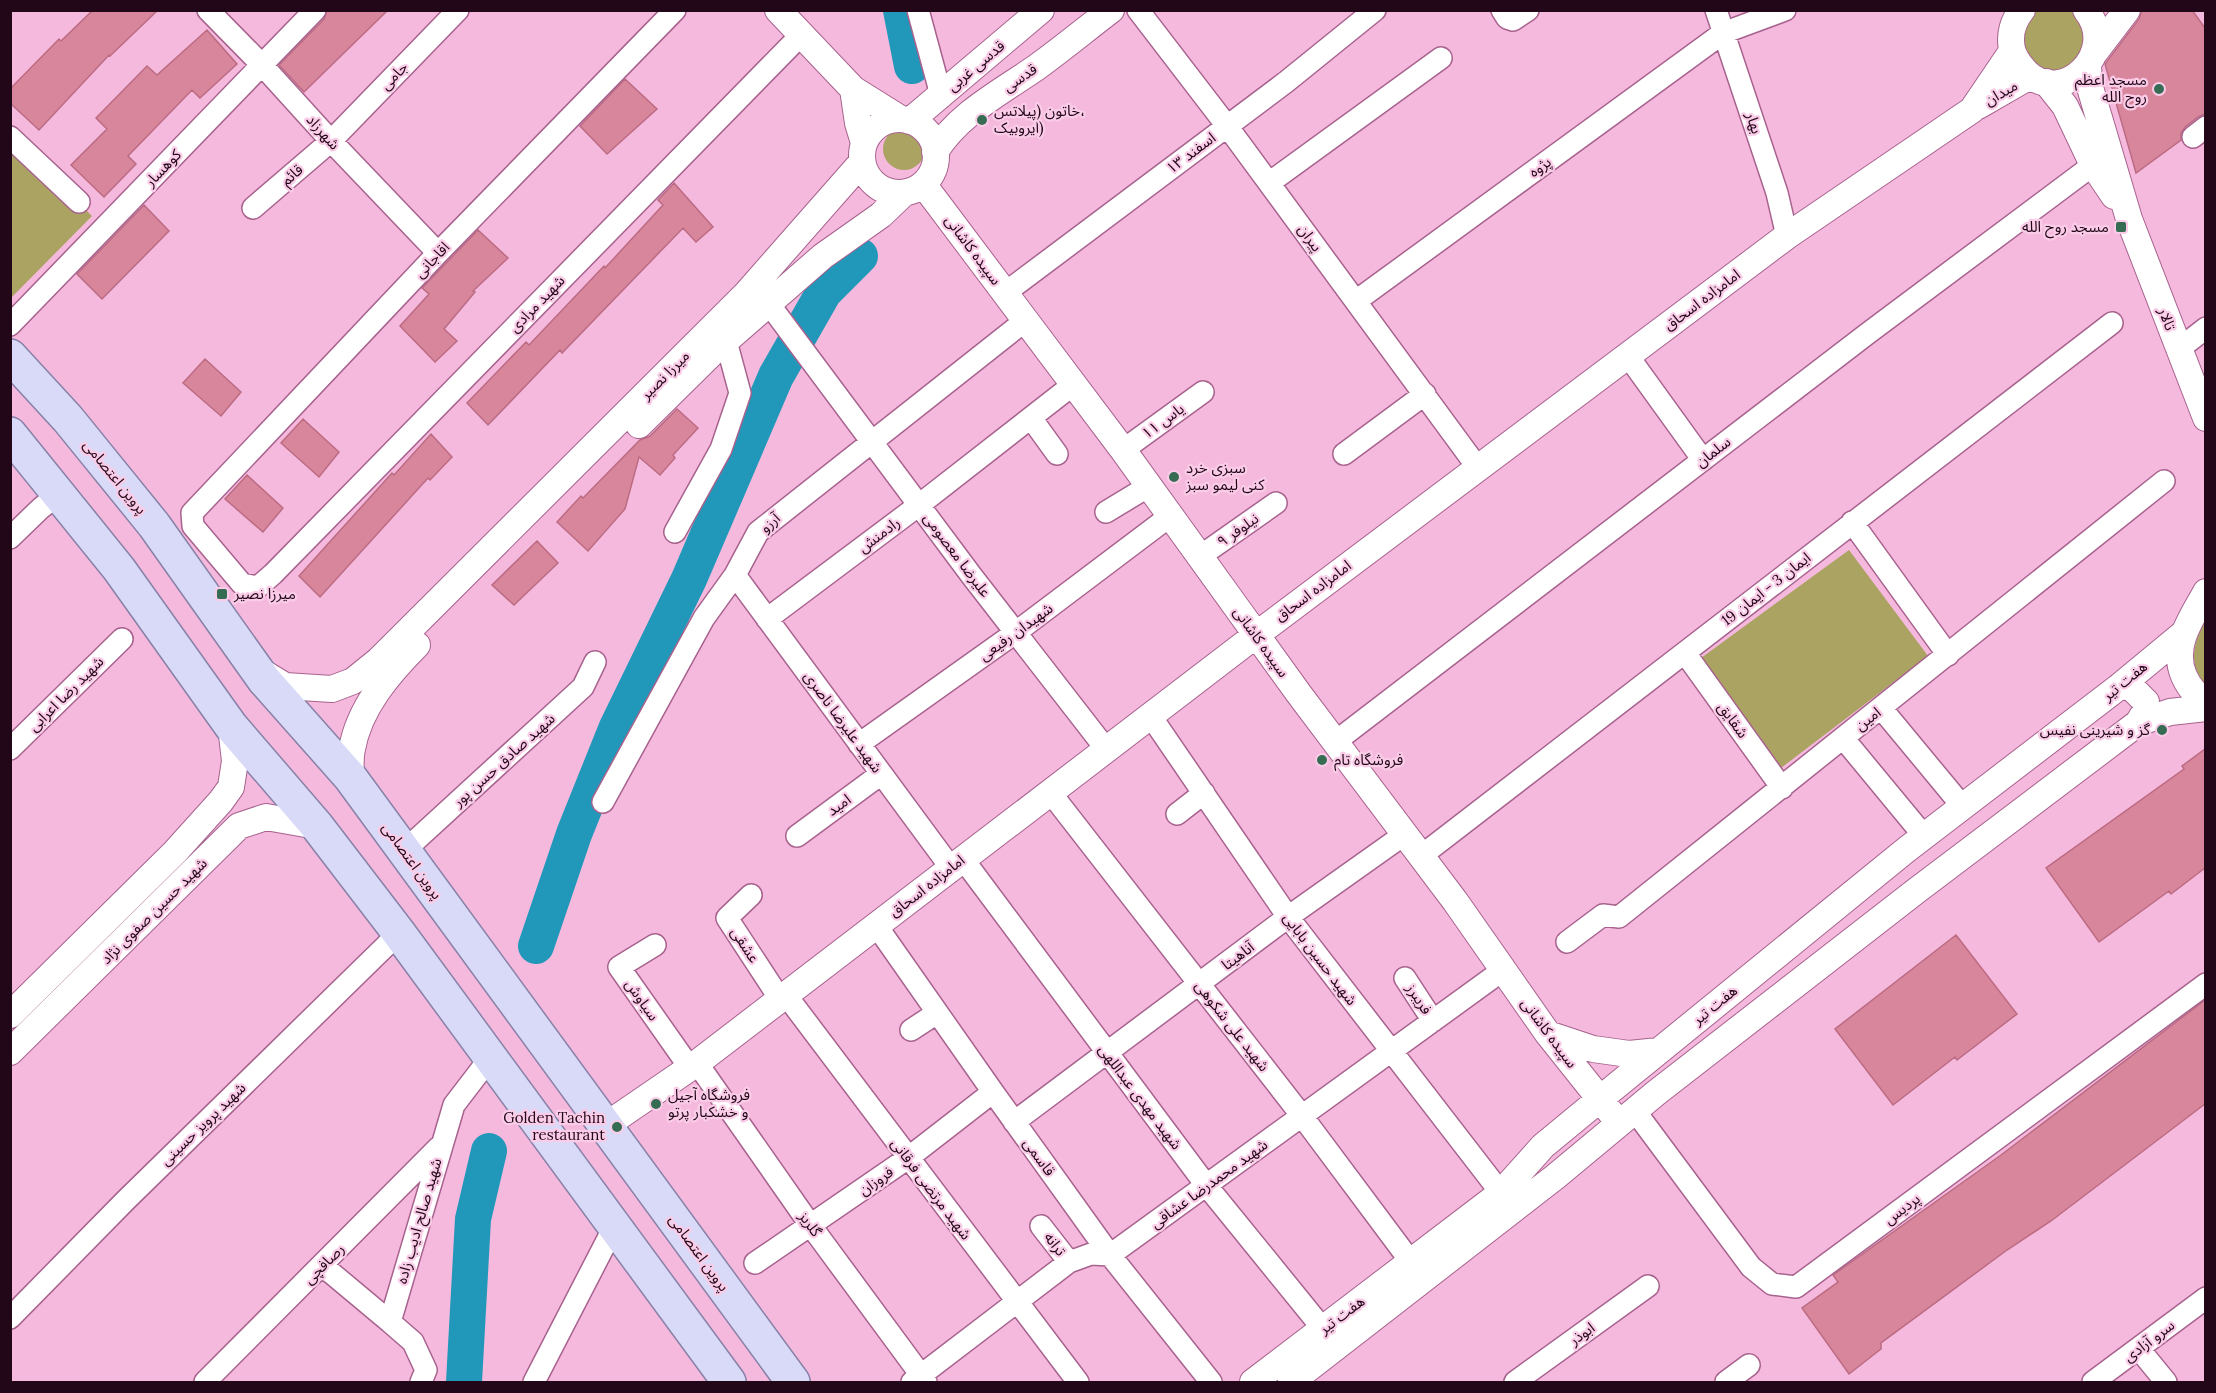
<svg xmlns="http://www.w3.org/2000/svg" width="2216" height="1393" font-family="Lora,'Noto Sans Arabic',serif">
<rect width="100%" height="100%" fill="#f6b9de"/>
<!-- green -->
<path fill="#aaa362" d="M2031,11H2076L2087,24L2084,57L2056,74L2026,61L2020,27Z
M883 149a21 21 0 1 1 42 0a21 21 0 1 1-42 0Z
M10,135L92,216L11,298H10Z
M1849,550L1928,656L1781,768L1701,658Z
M2205,621V684C2187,663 2194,643 2205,621Z"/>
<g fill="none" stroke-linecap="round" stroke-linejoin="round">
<!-- river -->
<path stroke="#2198b9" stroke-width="36" d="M901,10L912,66
M536,946L574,834L617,727L689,579L776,376L824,292L860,256
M464,1382L473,1219L489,1151"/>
</g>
<!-- building -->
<path fill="#d8869c" stroke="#bb6b82" stroke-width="1.5" d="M93,10H158L110,56L109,55L39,130L10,103V89L59,39L61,41Z
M327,10H388L304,92L279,65L324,19Z
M2142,10H2192L2205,28V114L2198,117L2185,127L2181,133V140L2136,173L2105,64L2139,19Z
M207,30L237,64L200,98L192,90L128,156L136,164L104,197L71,165L107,129L96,118L147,66L157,75Z
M625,79L657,109L607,154L580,126Z
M674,183L713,227L696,242L683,228L562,353L560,350L488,425L467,403L526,342L529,345L604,266L605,268L663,205L658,200Z
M144,205L169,231L102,299L77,274Z
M478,230L508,258L473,291L475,292L444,329L457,341L435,362L400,326L429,294L422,288Z
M205,359L241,392L221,416L183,383Z
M677,409L698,428L673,455L675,458L660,475L639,457L625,509L588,551L557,522L581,496L583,498L640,440L650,436Z
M303,419L339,452L319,477L281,443Z
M431,434L452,457L430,480L428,478L320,597L299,576L392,473L394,475Z
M247,475L283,508L263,532L225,499Z
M537,541L558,563L514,605L492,585Z
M2205,749V868L2171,894L2169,891L2099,942L2046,868L2184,769L2182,766Z
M1956,935L2017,1014L1957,1060L1955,1057L1893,1105L1835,1029Z
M2205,1000V1104L2051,1221L2007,1250L1881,1343V1349L1849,1374L1802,1308L1838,1282L1833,1275L2001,1155Z"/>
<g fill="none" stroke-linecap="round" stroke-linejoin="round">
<defs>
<path id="minor" d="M208,10L262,65L331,141L438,253
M675,10L438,253L192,513L193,526L242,584L258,587L273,574L801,35
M918,10L941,95
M1138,10L1227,126L1478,468
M1502,10L1507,18L1513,20L1528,10
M1716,10L1777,193L1787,236
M10,137L79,202
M2193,137L2206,127
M1269,183L1441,58
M253,208L331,141L458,10
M1005,293L1286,82L1375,10
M1356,301L1723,33L1785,10
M769,304L971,575L1106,749
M10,325L315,10
M2179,349L2206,328
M1628,356L1703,460
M1031,418L1057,454
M1123,450L1203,392
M1344,454L1425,394
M1106,512L1149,486
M1852,522L1948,655
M675,532L721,449L740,393L726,341
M10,538L41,508L59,494
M1199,557L1276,503
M735,575L951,868
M767,619L919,505L1074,384
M1685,653L1782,788
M1881,708L1963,807
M1150,715L1288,917L1501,1193
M1843,738L1924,836
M1335,742L1867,334L2093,165
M859,744L1015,633L1170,516
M10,749L122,639
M1050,792L1302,1116L1411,1262
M603,802L704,618L735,575L758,532L1026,320
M1177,814L1204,793
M797,836L881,774
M404,851L583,687L595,662
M1421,856L2112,323
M963,859L1206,1185L1323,1329
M751,895L727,918L780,999
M876,925L993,1092L1110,1255L1211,1382
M1567,942L1603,915L1619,917L2164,481
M655,945L619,967L690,1068
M1405,978L1433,1021
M786,995L1078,1382
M911,1030L937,1013
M697,1063L811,1226L926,1382
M1635,1111L1751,1267L1772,1284L1796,1287L2206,984
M1014,1122L1288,917L1405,834
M1041,1226L1069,1262
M755,1263L908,1158L993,1092
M323,1266L390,1322
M10,1318L126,1200L399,933
M2139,1349L2166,1382
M205,1382L439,1147
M421,1382L426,1370L413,1342L390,1322L454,1105L490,1058
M534,1382L614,1227
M912,1382L1069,1262L1091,1254L1110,1255L1503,970
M1515,1382L1648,1286
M1726,1382L1749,1365
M2093,1382L2206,1298"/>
<path id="tertiary" d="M778,10L853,89L901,119
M2022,10C2013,21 2009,35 2012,49C2014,59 2020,65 2026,72C2063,108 2120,52 2086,10
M2095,52L2127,10
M2088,66L2089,84L2129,219L2206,418
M2046,82L2065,106L2093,165L2114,196
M853,89L858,123L864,143
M1978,106L2030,76
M862 156a37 37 0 1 1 74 0a37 37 0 1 1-74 0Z
M910,121L1041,10
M935,152C958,114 1001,92 1037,67C1062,49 1086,29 1111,10
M923,184L1123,450L1299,694L1455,901L1548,1034L1619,1123
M639,425L712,353L823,256L881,215L904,193
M2206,592C2191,619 2171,646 2184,676C2189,687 2196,696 2206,701
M262,672L285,686L332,689L353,681L379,660L746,294L862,162
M2120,686L2132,688L2146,702V710L2138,723
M350,777C351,768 350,758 352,749C359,708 389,673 417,645
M10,1015L175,852L221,801L231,787L235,761L231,726
M1548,1034L1593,1049L1629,1054L1659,1051
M10,1052L239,826L266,817L317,826
M605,1126L697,1063L1256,635L1787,236L1972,110L2012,51
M1253,1382L1501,1193L1543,1146L1600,1099L1906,850L2120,686L2184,633
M1291,1382L1555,1177L1656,1093L1916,891L2138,723L2170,712L2206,708"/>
<path id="primary" d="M10,356L68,419L154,525L264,680L350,777L793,1382
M10,434L119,569L231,726L317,826L399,933L729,1382"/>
</defs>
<!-- minor casing -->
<use href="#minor" stroke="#a7628e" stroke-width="24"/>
<!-- tertiary casing -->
<use href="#tertiary" stroke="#a7628e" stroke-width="28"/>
<!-- primary casing -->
<use href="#primary" stroke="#8881a7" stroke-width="36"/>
<!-- minor -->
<use href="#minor" stroke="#fff" stroke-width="21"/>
<!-- tertiary -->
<use href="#tertiary" stroke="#fff" stroke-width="26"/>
<!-- primary -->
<use href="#primary" stroke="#d9daf8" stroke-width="33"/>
</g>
<!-- markers -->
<g fill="#356c53" stroke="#facce7" stroke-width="2">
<circle cx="2159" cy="89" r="6"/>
<circle cx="982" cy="120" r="6"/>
<rect x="2115" y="221" width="12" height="12" rx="3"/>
<circle cx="1174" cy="477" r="6"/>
<rect x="216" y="588" width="12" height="12" rx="3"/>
<circle cx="2162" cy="730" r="6"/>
<circle cx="1322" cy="760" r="6"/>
<circle cx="656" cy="1104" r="6"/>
<circle cx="617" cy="1127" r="6"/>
</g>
<g text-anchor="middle" stroke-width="4.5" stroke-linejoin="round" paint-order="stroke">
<!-- street labels -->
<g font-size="15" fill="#210718" stroke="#facce7">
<text transform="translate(976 66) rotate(-40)" y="5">قدسی غربی</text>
<text transform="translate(394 76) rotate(-46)" y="5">جامی</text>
<text transform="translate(1020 78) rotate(-35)" y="5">قدسی</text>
<text transform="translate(2001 93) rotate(-30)" y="5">میدان</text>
<text transform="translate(1754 123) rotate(72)" y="5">بهار</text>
<text transform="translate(323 132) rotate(48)" y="5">شهرزاد</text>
<text transform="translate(1191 153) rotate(-37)" y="5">اسفند ۱۳</text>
<text transform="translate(1540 167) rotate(-36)" y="5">پژوه</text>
<text transform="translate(163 168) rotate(-46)" y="5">کوهسار</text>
<text transform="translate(292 175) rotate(-41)" y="5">قائم</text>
<text transform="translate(1310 238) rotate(54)" y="5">پیران</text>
<text transform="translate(973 250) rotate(53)" y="5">سپیده کاشانی</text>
<text transform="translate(432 260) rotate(-46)" y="5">اقاجانی</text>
<text transform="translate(1702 300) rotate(-37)" y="5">امامزاده اسحاق</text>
<text transform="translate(537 304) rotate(-46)" y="5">شهید مرادی</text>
<text transform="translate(2167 319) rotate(69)" y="5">تالار</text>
<text transform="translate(665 375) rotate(-45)" y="5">میرزا نصیر</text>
<text transform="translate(1163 421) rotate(-36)" y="5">یاس ۱۱</text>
<text transform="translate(1713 452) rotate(-38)" y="5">سلمان</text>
<text transform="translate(115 477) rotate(51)" y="5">پروین اعتصامی</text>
<text transform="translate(770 523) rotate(-42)" y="5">آرزو</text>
<text transform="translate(1238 530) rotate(-35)" y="5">نیلوفر ۹</text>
<text transform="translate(879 535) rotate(-37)" y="5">رادمنش</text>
<text transform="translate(957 555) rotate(53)" y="5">علیرضا معصومی</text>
<text transform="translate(1766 589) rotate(-38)" y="5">ایمان 3 - ایمان 19</text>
<text transform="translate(1313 591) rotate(-37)" y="5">امامزاده اسحاق</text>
<text transform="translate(1016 632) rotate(-36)" y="5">شهیدان رفیعی</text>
<text transform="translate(1261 642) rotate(54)" y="5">سپیده کاشانی</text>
<text transform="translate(2125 681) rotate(-39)" y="5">هفت تیر</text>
<text transform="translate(66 694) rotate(-45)" y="5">شهید رضا اعرابی</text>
<text transform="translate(1868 719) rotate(-38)" y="5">امین</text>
<text transform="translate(1733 720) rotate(54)" y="5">شقایق</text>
<text transform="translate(843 722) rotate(54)" y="5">شهید علیرضا ناصری</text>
<text transform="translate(504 760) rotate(-42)" y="5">شهید صادق حسن پور</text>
<text transform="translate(839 805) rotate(-36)" y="5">امید</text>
<text transform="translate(412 861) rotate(54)" y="5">پروین اعتصامی</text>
<text transform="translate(927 886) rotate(-38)" y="5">امامزاده اسحاق</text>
<text transform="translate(154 911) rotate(-45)" y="5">شهید حسین صفوی نژاد</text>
<text transform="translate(745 945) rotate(57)" y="5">عشقی</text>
<text transform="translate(1238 956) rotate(-37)" y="5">آناهیتا</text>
<text transform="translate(1320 959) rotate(53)" y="5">شهید حسین بابایی</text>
<text transform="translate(1419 999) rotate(57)" y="5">فریبرز</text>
<text transform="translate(642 1000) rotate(55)" y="5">سیاوش</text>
<text transform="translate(1715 1005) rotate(-39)" y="5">هفت تیر</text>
<text transform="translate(1232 1026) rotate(52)" y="5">شهید علی شکوهی</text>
<text transform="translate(1549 1033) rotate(53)" y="5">سپیده کاشانی</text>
<text transform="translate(1140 1097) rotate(53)" y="5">شهید مهدی عبداللهی</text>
<text transform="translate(203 1124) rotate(-44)" y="5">شهید پرویز حسینی</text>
<text transform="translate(1039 1157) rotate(54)" y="5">قاسمی</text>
<text transform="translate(876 1181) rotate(-35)" y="5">فروزان</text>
<text transform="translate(1209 1184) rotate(-36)" y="5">شهید محمدرضا عشاقی</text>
<text transform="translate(931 1189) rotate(53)" y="5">شهید مرتضی فرقانی</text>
<text transform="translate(1902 1209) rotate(-37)" y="5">پردیس</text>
<text transform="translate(419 1221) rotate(-74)" y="5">شهید صالح ادیب زاده</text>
<text transform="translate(810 1224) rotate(54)" y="5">گلریز</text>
<text transform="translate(1055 1244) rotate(52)" y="5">ترانه</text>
<text transform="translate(699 1253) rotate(54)" y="5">پروین اعتصامی</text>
<text transform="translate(324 1264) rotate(-45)" y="5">رصافچی</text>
<text transform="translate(1342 1315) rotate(-37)" y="5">هفت تیر</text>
<text transform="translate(1582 1334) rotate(-36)" y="5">ابوذر</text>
<text transform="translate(2149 1341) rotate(-37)" y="5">سرو آزادی</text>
</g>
<!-- poi labels -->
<g font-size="15" fill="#210718" stroke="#facce7" text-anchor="start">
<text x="2147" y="85" text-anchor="end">مسجد اعظم<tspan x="2147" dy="17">روح الله</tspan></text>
<text x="994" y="116">خاتون (پیلاتس،<tspan x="994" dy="17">ایروبیک)</tspan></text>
<text x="2109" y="232" text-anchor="end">مسجد روح الله</text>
<text x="1186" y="473">سبزی خرد<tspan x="1186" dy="17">کنی لیمو سبز</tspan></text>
<text x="234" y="599">میرزا نصیر</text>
<text x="2150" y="735" text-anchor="end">گز و شیرینی نفیس</text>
<text x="1334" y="765">فروشگاه تام</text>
<text x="668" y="1100">فروشگاه آجیل<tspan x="668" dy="17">و خشکبار پرتو</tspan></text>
<text x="605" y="1123" text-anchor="end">Golden Tachin<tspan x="605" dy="17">restaurant</tspan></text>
</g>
</g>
<!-- border -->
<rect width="2216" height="1393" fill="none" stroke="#210718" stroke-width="24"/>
</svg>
